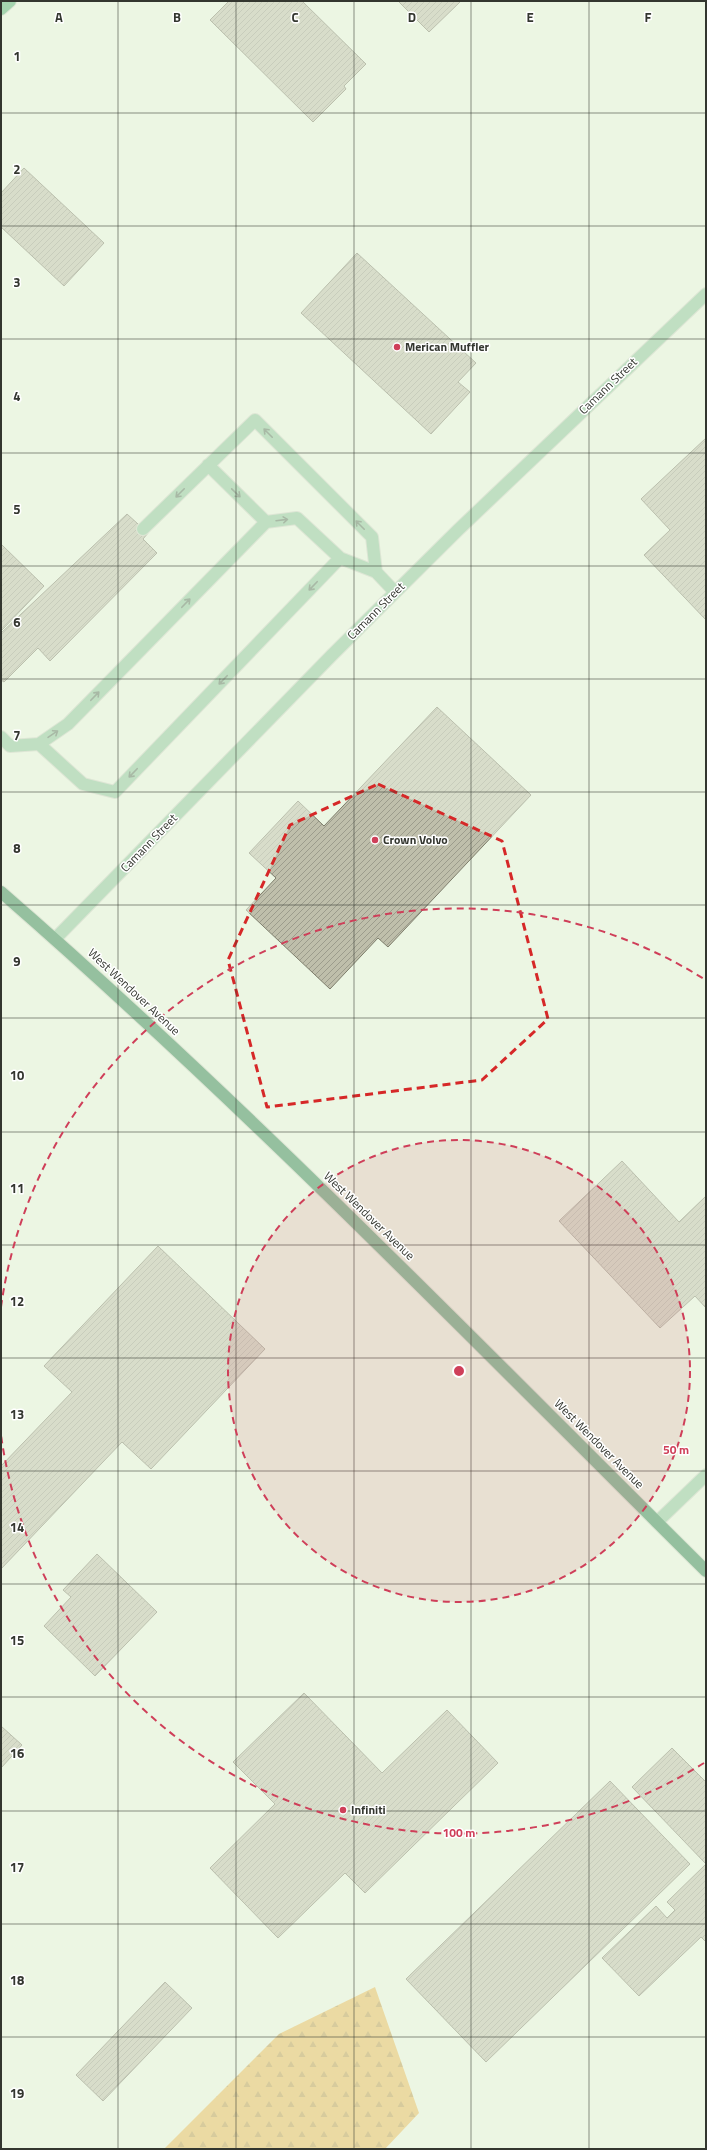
<svg xmlns="http://www.w3.org/2000/svg" width="707" height="2150" font-family="'Titillium Web',sans-serif">
<defs>
<pattern id="forest-firs" width="22" height="20" patternUnits="userSpaceOnUse"><rect width="22" height="20" fill="#e8b955"/><path d="M5 1l3.5 6h-7zM16 11l3.5 6h-7z" fill="#bd9747"/></pattern>
<pattern id="building-hatch" width="6" height="6" patternUnits="userSpaceOnUse"><rect width="6" height="6" fill="#bfbfab"/><path d="M-1 1l2-2M0 6l6-6M5 7l2-2" fill="none" stroke="#9c9c8c"/></pattern>
</defs>
<rect width="100%" height="100%" fill="#ecf6e3"/>
<!-- forest -->
<path fill="url(#forest-firs)" d="M375,1987L419,2113L385,2149H164L279,2034Z"/>
<!-- building -->
<path fill="url(#building-hatch)" stroke="#7e7e6c" d="M229,1H302L366,64L344,86L346,89L313,122L210,20Z
M398,1H461L429,32Z
M24,168L104,243L64,286L1,227V193Z
M357,253L476,363L458,382L470,392L431,434L301,313Z
M706,438V620L644,555L670,530L641,499Z
M127,514L148,533L143,539L157,553L50,661L38,648L4,682L1,680V633Z
M1,544L44,586L2,630L1,629Z
M437,707L531,795L388,947L378,938L330,989L246,910L276,878L249,853L298,801L324,826Z
M622,1161L679,1222L706,1196V1308L695,1296L660,1328L559,1221Z
M158,1246L265,1349L151,1469L122,1442L1,1569V1466L72,1392L44,1366Z
M97,1554L157,1612L95,1676L44,1626L71,1597L63,1590Z
M304,1693L382,1773L447,1710L498,1763L365,1893L345,1873L278,1938L210,1868L275,1804L233,1762Z
M1,1726L22,1745L1,1768Z
M672,1748L706,1782V1942L701,1937L639,1996L602,1958L656,1906L667,1918L675,1910L667,1902L706,1864L632,1787Z
M610,1781L690,1864L486,2062L406,1979Z
M165,1982L192,2008L103,2101L76,2075Z"/>
<g fill="none" stroke-linecap="round" stroke-linejoin="round">
<defs>
<path id="lane" d="M208,465L266,522
M143,529L255,420L372,537L376,572
M1,737L10,746L39,744L68,724L266,522L297,518L340,558L376,572L395,592
M39,744L83,784L115,792L340,558
M657,1522L706,1475"/>
<path id="street" d="M55,939L332,655L458,530L706,294"/>
<path id="secondary" d="M1,9L10,1"/>
<path id="highway" d="M1,892C247,1106 474,1341 706,1571"/>
</defs>
<!-- lane casing -->
<use href="#lane" stroke="#cbd3c3" stroke-width="14"/>
<!-- street casing -->
<use href="#street" stroke="#cbd3c3" stroke-width="14"/>
<!-- secondary casing -->
<use href="#secondary" stroke="#cbd3c3" stroke-width="14"/>
<!-- highway casing -->
<use href="#highway" stroke="#cbd3c3" stroke-width="14"/>
<!-- lane -->
<use href="#lane" stroke="#89c49a" stroke-width="12"/>
<!-- street -->
<use href="#street" stroke="#89c49a" stroke-width="12"/>
<!-- secondary -->
<use href="#secondary" stroke="#4dac6e" stroke-width="12"/>
<!-- highway -->
<use href="#highway" stroke="#2c7f4c" stroke-width="12"/>
</g>
<!-- one-way arrows -->
<defs><path id="oneway-shaft" d="M-6 0H5M1.5-3L5.5 0L1.5 3" fill="none" stroke-width="1.6" stroke-linecap="round" stroke-linejoin="round"/></defs>
<g stroke="#556f5a">
<use href="#oneway-shaft" transform="translate(268 433) rotate(-135)"/>
<use href="#oneway-shaft" transform="translate(180 493) rotate(135)"/>
<use href="#oneway-shaft" transform="translate(236 493) rotate(44)"/>
<use href="#oneway-shaft" transform="translate(282 520) rotate(-7)"/>
<use href="#oneway-shaft" transform="translate(360 525) rotate(-135)"/>
<use href="#oneway-shaft" transform="translate(313 586) rotate(134)"/>
<use href="#oneway-shaft" transform="translate(186 603) rotate(-46)"/>
<use href="#oneway-shaft" transform="translate(223 680) rotate(134)"/>
<use href="#oneway-shaft" transform="translate(95 696) rotate(-46)"/>
<use href="#oneway-shaft" transform="translate(53 734) rotate(-34)"/>
<use href="#oneway-shaft" transform="translate(133 773) rotate(134)"/>
</g>
<!-- marked area -->
<path d="M0 0H707V2150H0ZM378,784L502,841L548,1019L482,1080L267,1107L228,960L290,825Z" fill="#ecf6e3" fill-opacity=".55" fill-rule="evenodd"/>
<path fill="none" stroke="#d62828" stroke-width="3" stroke-dasharray="8 5" stroke-linejoin="round" d="M378,784L502,841L548,1019L482,1080L267,1107L228,960L290,825Z"/>
<!-- grid -->
<path fill="none" stroke="#33362f" stroke-width="1" stroke-opacity="0.55" d="M118,1V2149M236,1V2149M354,1V2149M471,1V2149M589,1V2149M1,113H706M1,226H706M1,339H706M1,453H706M1,566H706M1,679H706M1,792H706M1,905H706M1,1018H706M1,1132H706M1,1245H706M1,1358H706M1,1471H706M1,1584H706M1,1697H706M1,1811H706M1,1924H706M1,2037H706"/>
<!-- distance rings -->
<circle cx="459" cy="1371" r="231" fill="#cf3f59" fill-opacity=".12"/>
<g fill="none" stroke="#cf3f59" stroke-width="2" stroke-dasharray="7 5">
<circle cx="459" cy="1371" r="231"/>
<path d="M704 1763A462 462 0 0 1 1 1435M1 1307A462 462 0 0 1 704 979"/>
</g>
<!-- markers -->
<g fill="#cf3f59" stroke="#fff" stroke-width="1.5">
<circle cx="397" cy="347" r="4"/>
<circle cx="375" cy="840" r="4"/>
<circle cx="343" cy="1810" r="4"/>
</g>
<g text-anchor="middle" stroke-width="3" stroke-linejoin="round" paint-order="stroke">
<!-- poi labels -->
<g font-size="12" font-weight="bold" fill="#33362f" stroke="#fff" text-anchor="start">
<text x="405" y="351">Merican Muffler</text>
<text x="383" y="844">Crown Volvo</text>
<text x="351" y="1814">Infiniti</text>
</g>
<!-- street labels -->
<g font-size="12" fill="#33362f" stroke="#fff">
<text transform="translate(608 386) rotate(-44)" y="4">Camann Street</text>
<text transform="translate(376 611) rotate(-45)" y="4">Camann Street</text>
<text transform="translate(149 843) rotate(-46)" y="4">Camann Street</text>
<text transform="translate(134 992) rotate(43)" y="4">West Wendover Avenue</text>
<text transform="translate(369 1216) rotate(44)" y="4">West Wendover Avenue</text>
<text transform="translate(599 1444) rotate(45)" y="4">West Wendover Avenue</text>
</g>
</g>
<g font-size="13" text-anchor="middle" font-weight="bold" fill="#33362f" stroke="#fff" stroke-width="3" stroke-linejoin="round" paint-order="stroke">
<text x="59" y="22">A</text>
<text x="177" y="22">B</text>
<text x="295" y="22">C</text>
<text x="412" y="22">D</text>
<text x="530" y="22">E</text>
<text x="648" y="22">F</text>
<text x="17" y="61">1</text>
<text x="17" y="174">2</text>
<text x="17" y="287">3</text>
<text x="17" y="401">4</text>
<text x="17" y="514">5</text>
<text x="17" y="627">6</text>
<text x="17" y="740">7</text>
<text x="17" y="853">8</text>
<text x="17" y="966">9</text>
<text x="17" y="1080">10</text>
<text x="17" y="1193">11</text>
<text x="17" y="1306">12</text>
<text x="17" y="1419">13</text>
<text x="17" y="1532">14</text>
<text x="17" y="1645">15</text>
<text x="17" y="1758">16</text>
<text x="17" y="1872">17</text>
<text x="17" y="1985">18</text>
<text x="17" y="2098">19</text>
</g>
<circle cx="459" cy="1371" r="6" fill="#cf3f59" stroke="#fff" stroke-width="2"/>
<g font-size="12" text-anchor="middle" font-weight="bold" fill="#cf3f59" stroke="#fff" stroke-width="3" stroke-linejoin="round" paint-order="stroke">
<text x="676" y="1454">50 m</text>
<text x="459" y="1837">100 m</text>
</g>
<!-- border -->
<rect width="707" height="2150" fill="none" stroke="#33362f" stroke-width="4"/>
</svg>
